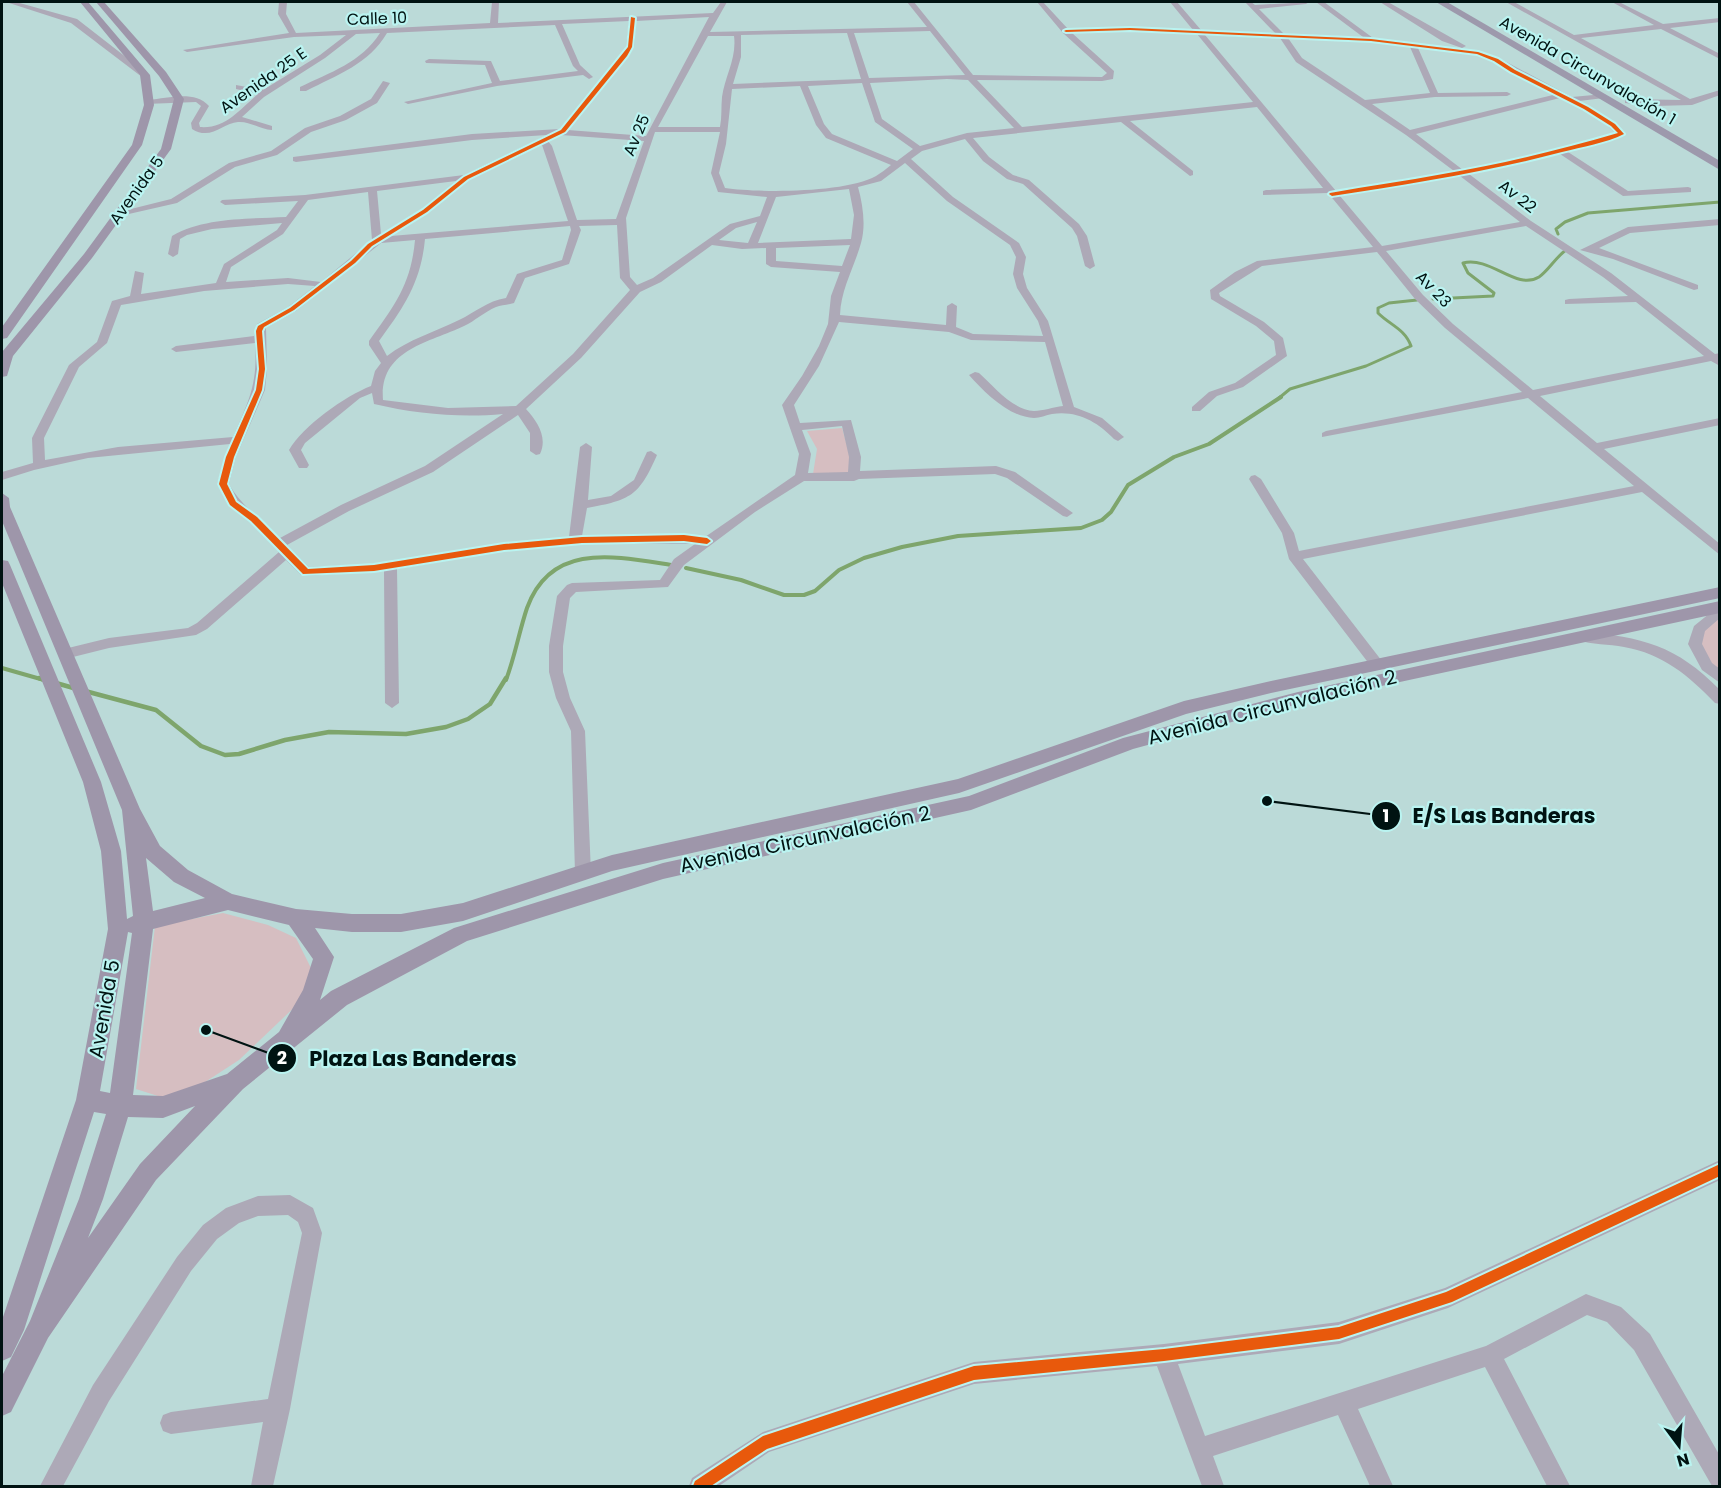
<svg xmlns="http://www.w3.org/2000/svg" width="1721" height="1488" font-family="Poppins,sans-serif">
<rect width="100%" height="100%" fill="#bbdad8"/>
<!-- green -->
<path fill="#d6bec1" d="M842,428L850,456V473L813,474L817,449L807,431Z
M1719,610V678L1695,644Z
M223,913L268,925L296,938L311,968L302,1000L239,1060L199,1086L161,1097L136,1089L155,926Z"/>
<g fill="none" stroke-linecap="round" stroke-linejoin="round">
<!-- stream-far2 -->
<path stroke="#7ea56c" stroke-width="3" d="M1558,234L1556,229L1565,222L1588,213L1720,202
M1433,299L1493,296L1494,293L1468,273L1463,263C1491,256 1516,291 1539,277C1548,271 1556,257 1566,250
M1279,398L1290,389L1366,366L1411,346C1405,329 1390,325 1378,313V308L1389,303L1417,300"/>
<!-- stream-far1 -->
<path stroke="#7ea56c" stroke-width="4" d="M686,568L741,580L784,595H804L815,591L839,570L864,558L902,547L958,536L1081,528L1102,520L1111,512L1128,485L1174,457L1209,444L1281,397
M2,668L44,680
M506,680C515,656 519,632 527,608C551,542 614,556 671,565"/>
<!-- stream -->
<path stroke="#7ea56c" stroke-width="4.5" d="M39,678L45,680
M56,683L77,689
M85,691L156,710L201,746L225,755L239,754L285,740L329,732L406,734L446,727L468,719L490,704L506,678"/>
<!-- minor -->
<path fill="#ada9b7" fill-rule="evenodd" d="M6,2H16L77,19L149,75L142,77L71,23Z
M279,2H287L286,14L296,33L490,23L492,2H499L498,23L713,13L721,2H727L710,32L927,27L907,2H914L973,75L1102,77L1107,73L1063,33L1037,2H1043L1068,29L1130,27L1193,30L1170,2H1177L1201,30L1275,33L1245,2H1251L1255,5L1309,2L1306,4L1259,9L1284,34L1363,37L1316,2H1324L1373,38L1478,51L1499,58L1572,97L1604,94V98L1579,101L1616,123L1625,134L1568,152L1628,191L1688,187L1691,188V192L1623,196L1560,154L1469,174L1531,221L1611,273L1715,354L1720,353V366L1711,361L1540,396L1597,443L1720,418V425L1604,449L1720,544V555L1642,492L1303,559L1385,665L1378,670L1373,669L1289,559L1282,533L1249,479L1251,476L1255,475L1261,479L1294,533L1299,551L1634,486L1528,398L1322,437V433L1326,431L1522,392L1445,328L1415,299L1377,252L1262,266L1219,293L1220,296L1264,322L1283,338L1287,356L1243,387L1217,396L1200,411H1192V407L1209,392L1235,383L1276,355L1274,341L1256,326L1211,299L1210,290L1235,272L1257,261L1373,247L1328,193L1263,195V191L1266,190L1323,188L1257,107L1130,121L1193,171V175L1190,176L1121,122L973,138L989,157L1013,175L1029,180L1079,224L1087,236L1095,266L1090,269L1085,266L1077,236L1072,228L1023,184L1007,179L983,161L965,139L922,151L911,159L953,197L1019,243L1026,257L1023,274L1027,288L1048,321L1074,407L1102,418L1124,437L1118,441L1114,439C1098,422 1077,410 1052,414C1046,415 1040,418 1034,418C1009,417 985,393 969,375L975,372L979,373C994,386 1012,410 1034,411C1043,411 1053,407 1063,406L1045,342L971,340L949,332L839,322L819,366L794,405L800,423L851,420L861,457L860,471L996,466L1015,472L1073,513L1067,517L1063,516L1007,478L995,474L859,479L854,481H804L755,512L684,565L668,587L576,592L570,598L563,646V672L570,698L585,731L591,873L589,878L583,880L577,878L575,873L571,731L556,698L549,672V646L557,596L567,585L572,583L660,580L674,559L695,544H582L504,551L397,569L399,703L392,708L385,703L384,571L306,576L301,575L286,560L207,629L196,635L109,648L65,659L58,654L60,650L109,638L188,628L197,623L279,552L250,522L229,506L217,484L230,444L88,458L34,470L2,480V472L33,463L32,438L69,365L97,342L112,301L130,296L135,271L144,273L141,294L216,283L224,264L277,230L282,223L212,229L187,235L180,239L178,254L173,257L168,254L172,236C204,217 250,219 286,217L298,201L225,205L220,202L222,200L305,195L464,175L547,135L472,140L296,162L293,161V157L472,134L560,129L622,54L626,47L629,21L562,24L580,65L593,77L589,79L583,75L497,86L408,104L404,102L492,83L485,65L426,63L425,61L429,59L491,61L500,81L578,71L573,66L555,25L387,33C369,64 337,75 306,91H300V87C329,73 362,62 380,33L356,34L325,58L264,97L242,117L272,126V130C261,130 250,121 238,122C223,123 211,141 192,129L191,123L201,106L196,102L146,104V100H149C168,98 195,90 209,106L199,123L200,127C226,129 240,109 258,94L236,89V85L263,90L320,55L346,35L294,37L187,52L183,50L289,33L278,14ZM709,17L646,136L568,130L629,55L634,47L636,21ZM930,31L965,75L869,78L854,33ZM1130,31L1197,34L1253,102L1022,127L977,80L1102,81L1113,79L1114,71L1072,33ZM847,33L861,79L733,84L741,57V35ZM1205,35L1280,38L1296,62L1406,135L1454,171L1336,191ZM708,36H734C737,58 725,76 722,97C721,107 722,117 720,127H658ZM1288,38L1371,42L1410,47L1430,93L1365,100L1302,58ZM1418,48L1477,55L1493,62L1553,95L1410,130L1372,104L1435,97L1507,96L1511,94L1507,92L1438,93ZM947,79L968,80L1014,128L967,133L920,146L882,119L870,83ZM862,83L875,122L913,149L897,161L832,134L824,124L808,86ZM800,86L816,125L826,138L891,165C886,169 881,173 876,176C846,193 759,193 725,188L719,173L726,144L732,89ZM1560,98C1578,107 1601,117 1615,133L1549,152L1463,170L1416,134ZM655,132H720L711,173L718,192L767,197L760,216L730,224L653,278L637,285L630,277L626,218ZM561,135L644,141L616,219L577,220L552,146L548,141ZM542,145L568,221L391,236L428,213L469,180ZM905,163L947,201L1010,245L1016,257L1013,274L1017,288L1038,321L1043,336L973,334L956,327L957,306L952,303L947,306L946,325L840,315C841,289 854,268 861,243C866,226 863,205 858,187L881,181ZM1460,176L1520,222L1382,246L1340,196ZM456,181L422,209L381,234L377,191ZM849,189L854,215L851,239L758,243L776,197ZM368,192L372,240L321,282L288,278L226,282L231,267L283,234L308,200ZM757,222L748,243L719,240L736,228ZM617,225L620,278L630,290L573,354L516,406L448,408L383,400C379,350 428,343 464,326C475,321 484,312 496,307C501,305 508,305 514,303L525,278L569,264L581,230L579,226ZM570,226L571,230L562,260L517,274L506,298C487,301 476,312 459,320C435,332 409,339 387,356L379,341C404,307 421,282 425,239ZM1526,226L1603,277L1628,296L1569,299L1565,300V304L1636,302L1704,356L1533,390L1453,324L1423,295L1386,251ZM415,240C411,285 394,306 369,341V345L381,363L375,371L371,386C345,396 303,426 289,450L299,468H307L309,465L301,450L305,443L360,398L372,393L374,404C416,414 461,418 503,414L425,466L341,505L280,538C262,520 241,506 229,484L236,457L265,390L267,369L266,328L296,311L381,243ZM712,245L742,249L766,248V264L771,267L840,272L831,296L828,324L819,346L802,376L782,405L799,454L795,475L705,537L684,534L582,536L587,508C631,500 639,496 657,455L651,451L647,452L634,480L611,496L588,500L592,447L586,443L580,447L569,537L504,543L374,564L309,567L287,545L349,511L433,472L518,415L530,433V451L536,455L540,454C548,437 537,421 526,409L581,358L640,292L661,282ZM850,245L842,266L776,261V248ZM288,284L315,286L288,307L257,324L254,336L176,346L171,349L176,352L255,343C258,384 249,400 233,437L118,447L45,460L44,438L79,367L107,343L121,305L204,291ZM842,426L849,457L848,472L808,473L811,454L802,430Z
M1380,2H1388L1466,46L1462,48L1442,41Z
M1506,2H1514L1574,35L1654,25L1612,2H1619L1663,24L1720,18V22L1670,28L1720,54V59L1661,29L1581,38L1690,99L1720,90V95L1692,105L1654,106L1625,103V99H1628L1681,100Z
M383,81L390,83L377,103L346,120L311,132L277,155L235,167L177,203L120,216L115,213L171,199L229,163L271,151L305,128L340,116L371,99Z
M1720,219V225L1630,233L1599,248L1698,285V289L1694,290L1613,259L1580,250L1628,227Z
M1720,605V618L1705,631L1702,644L1712,663L1720,669V683L1702,670L1688,644L1694,626Z
M1582,632C1642,637 1676,645 1720,690V704L1715,703C1688,675 1663,654 1624,647C1609,644 1592,645 1577,640L1575,637L1577,634Z
M1720,1160V1180L1448,1308L1339,1344L1178,1364L1205,1436L1486,1346L1586,1294L1621,1307L1650,1334L1720,1456V1486H1712L1634,1350L1607,1322L1587,1315L1504,1359L1570,1486H1547L1485,1367L1358,1409L1393,1486H1370L1338,1415L1213,1456L1224,1486H1202L1157,1366L974,1384L769,1452L719,1486H689L692,1478L763,1432L974,1362L1164,1344L1339,1322L1445,1288Z
M290,1195L313,1208L322,1233L290,1409L273,1486H251L263,1422L171,1434L163,1431L160,1423L163,1415L171,1412L268,1399L302,1233L298,1222L288,1215L258,1216L239,1223L217,1239L191,1271L109,1401L63,1486H40L93,1385L177,1257L203,1225L226,1208L258,1196Z"/>
<!-- major -->
<path fill="#9e96aa" fill-rule="evenodd" d="M80,2H88L150,75L154,105L142,145L7,338L2,339V327L132,145L144,105L140,75Z
M96,2H104L166,72L184,99L171,149L92,258L13,356L7,376L2,377V352L84,254L161,149L174,99L159,76Z
M2,493L9,498L10,507L140,809L160,846L188,870L232,894L296,909L352,914H401L463,903L612,855L958,779L1184,701L1271,681L1720,587V598L1271,693L1186,714L959,793L612,871L463,921L401,932H352L315,928L334,957L320,1000L331,991L454,928L663,863L969,796L1123,738L1298,692L1720,601V613L1298,704L1133,749L971,810L663,879L467,941L347,1005L243,1089L156,1180L48,1338L11,1412L2,1416V1376L30,1321L79,1199L106,1114L94,1112L24,1330L11,1357L2,1361V1320L76,1100L108,929L101,851L83,782L2,583V560L8,561L10,565L101,782L121,851L127,919L133,916L122,810L2,521ZM146,858L174,882L205,898L153,911ZM228,910L289,925L313,959L303,990L279,1032L227,1074L163,1096L133,1095L153,929ZM128,932L132,933L110,1093L100,1091ZM195,1106L140,1164L88,1238L103,1199L128,1117L163,1118Z"/>
<!-- highway -->
<path fill="#9d99ac" fill-rule="evenodd" d="M1436,2H1447L1720,161V170Z"/>
<defs>
<path id="cycleway" d="M631,17L635,18L632,47L627,56L565,132L468,179L427,212L372,246L355,263L294,310L264,327L262,331L265,369L262,390L234,457L227,484L236,502L257,517L308,569L374,565L504,544L582,537L684,535L707,538L711,541L707,544L684,541L582,543L504,550L374,571L303,574L251,521L230,505L219,484L226,457L256,390L259,369L256,331L258,326L290,308L351,261L368,244L423,210L464,177L561,130L628,47Z
M1130,28L1371,39L1478,52L1498,59L1515,70L1588,107L1615,124L1624,134C1606,143 1582,147 1562,152C1487,172 1409,184 1332,196L1329,194L1330,193C1368,186 1406,181 1443,174C1502,164 1560,150 1618,133L1611,126L1584,109L1511,72L1494,61L1477,54L1371,41L1130,30L1066,32L1064,31L1066,30Z
M1720,1164V1176L1452,1302L1339,1339L1164,1361L974,1380L767,1449L711,1486H693L695,1481L763,1436L974,1366L1164,1349L1339,1327L1446,1292Z"/>
</defs>
<!-- cycleway casing -->
<use href="#cycleway" stroke="#baf4f1" stroke-width="4"/>
<!-- cycleway -->
<use href="#cycleway" fill="#e8590c" fill-rule="evenodd"/>
</g>
<g text-anchor="middle" stroke-width="4.5" stroke-linejoin="round" paint-order="stroke">
<!-- far-street labels -->
<g font-size="16" fill="#001312" stroke="#baf4f1">
<text transform="translate(377 18) rotate(-2)" y="6">Calle 10</text>
<text transform="translate(1588 70) rotate(30)" y="6">Avenida Circunvalación 1</text>
<text transform="translate(263 80) rotate(-35)" y="6">Avenida 25 E</text>
<text transform="translate(636 135) rotate(-67)" y="6">Av 25</text>
<text transform="translate(136 190) rotate(-54)" y="6">Avenida 5</text>
<text transform="translate(1518 196) rotate(38)" y="6">Av 22</text>
<text transform="translate(1434 289) rotate(46)" y="6">Av 23</text>
</g>
<!-- street labels -->
<g font-size="20" fill="#001312" stroke="#baf4f1">
<text transform="translate(1272 707) rotate(-14)" y="7">Avenida Circunvalación 2</text>
<text transform="translate(805 839) rotate(-12)" y="7">Avenida Circunvalación 2</text>
<text transform="translate(104 1009) rotate(-80)" y="7">Avenida 5</text>
</g>
</g>
<!-- callouts -->
<path fill="none" stroke="#001312" stroke-width="2" d="M1267 801L1386 816M206 1030L282 1058"/>
<g fill="#001312" stroke="#baf4f1" stroke-width="2">
<circle cx="1267" cy="801" r="6"/>
<circle cx="206" cy="1030" r="6"/>
<circle cx="1386" cy="816" r="15"/>
<circle cx="282" cy="1058" r="15"/>
</g>
<g font-size="18" text-anchor="middle" font-weight="bold" fill="#fff">
<text x="1386" y="822">1</text>
<text x="282" y="1064">2</text>
</g>
<g font-size="21" text-anchor="middle" font-weight="bold" fill="#001312" stroke="#baf4f1" stroke-width="4.5" stroke-linejoin="round" paint-order="stroke">
<text x="1504" y="823">E/S Las Banderas</text>
<text x="413" y="1066">Plaza Las Banderas</text>
</g>
<!-- border -->
<rect width="1721" height="1488" fill="none" stroke="#001312" stroke-width="6"/>
<!-- north arrow -->
<g transform="translate(1679 1446) rotate(164)" stroke="#baf4f1" stroke-width="4.5" paint-order="stroke">
<path d="M0-4.5L10 22L0 15L-10 22Z" fill="#001312"/>
<text y="-9" font-size="16" font-weight="bold" text-anchor="middle" fill="#001312">N</text>
</g>
</svg>
